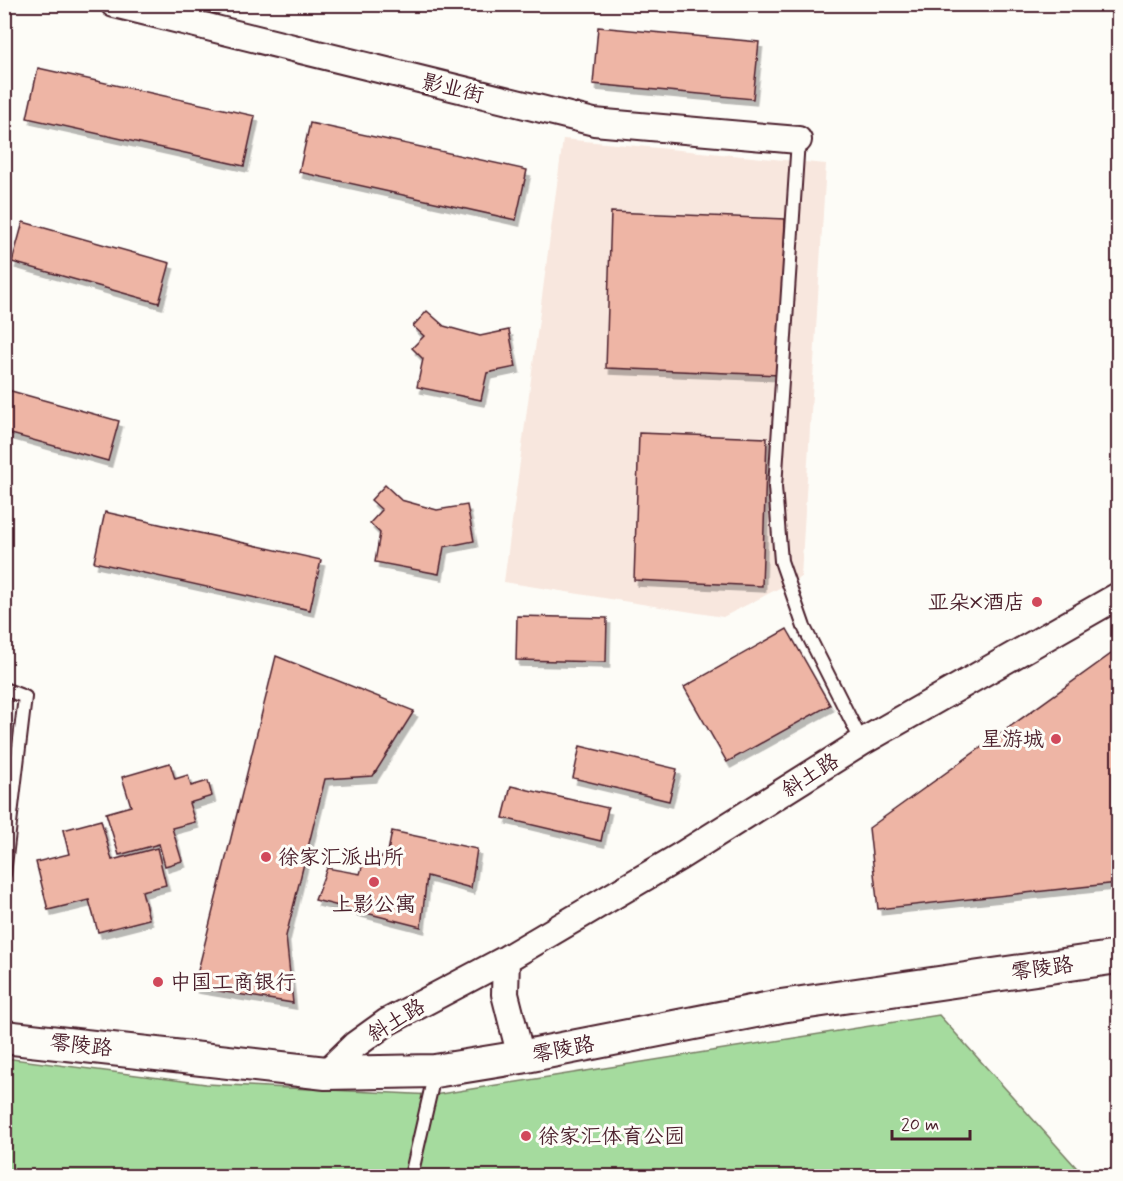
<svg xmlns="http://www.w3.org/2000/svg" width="1123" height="1181" font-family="Mynerve,'LXGW WenKai TC',sans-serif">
<defs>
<filter id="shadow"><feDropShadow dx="3.5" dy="6" stdDeviation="0" flood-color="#0004"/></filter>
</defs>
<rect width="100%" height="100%" fill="#fdfcf7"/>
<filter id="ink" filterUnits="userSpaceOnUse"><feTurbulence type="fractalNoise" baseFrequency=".0167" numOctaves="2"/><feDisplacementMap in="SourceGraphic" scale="12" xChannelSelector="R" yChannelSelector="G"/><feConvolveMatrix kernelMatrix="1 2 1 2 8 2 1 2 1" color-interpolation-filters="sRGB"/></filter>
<g filter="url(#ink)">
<!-- built -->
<path fill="#f8e7de" d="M563,139L826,164L801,577L723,617L504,582Z"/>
<!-- green -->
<path fill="#a5db9e" stroke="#787d64" stroke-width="1.5" d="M939,1015L1084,1176H5V1058L206,1084L434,1095Z"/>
<!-- building -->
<path fill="#eeb5a5" stroke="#4a1f2b" stroke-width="1.5" filter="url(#shadow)" d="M598,27L759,42L753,99L593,84Z
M38,68L255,116L244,166L27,118Z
M310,123L527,170L516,220L299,172Z
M611,212L785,219L779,375L606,368Z
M23,222L170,263L159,303L12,262Z
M427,311L444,326L480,336L509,330L516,367L487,373L481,400L417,387L423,359L412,348L424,336L413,326Z
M4,389L119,421L108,461L4,432Z
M639,433L767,438L762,586L634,580Z
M385,485L401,500L437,510L467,505L474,541L444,547L439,574L375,562L380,533L370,523L382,510L371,500Z
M105,512L321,560L310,610L94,562Z
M517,616L607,618L606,662L516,660Z
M787,629L830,705L727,762L684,687Z
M1118,649V883L878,909L869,828Z
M276,656L414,711L373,776L325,779L286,936L293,1003L194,987Z
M580,746L677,769L669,801L573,778Z
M170,763L175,779L188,775L191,786L208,781L212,796L189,803L195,822L172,828L182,861L165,866L159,844L119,855L106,813L131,806L122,777Z
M511,786L608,808L601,841L503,818Z
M101,820L112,860L157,848L166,885L142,891L149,919L98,932L89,900L48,910L36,862L69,854L63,830Z
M392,831L477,849L471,888L427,876L421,927L315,900L327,868L360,874L365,857H387Z"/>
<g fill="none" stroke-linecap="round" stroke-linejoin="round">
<defs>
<path id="service" d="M798,140L775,487L781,561L804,627L862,742
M4,689L25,697L4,874
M411,1176L435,1072"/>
<path id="minor" d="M114,4L594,122L798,140
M506,959L505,994L521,1057
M326,1073L355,1045L387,1022L506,959L679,857L862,742L1118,596"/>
<path id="tertiary" d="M4,1037L326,1073L435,1071L521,1057L781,1006L1118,957"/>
</defs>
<!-- service casing -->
<use href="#service" stroke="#4a1f2b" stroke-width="16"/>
<!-- minor casing -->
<use href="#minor" stroke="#4a1f2b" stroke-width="30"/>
<!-- tertiary casing -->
<use href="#tertiary" stroke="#4a1f2b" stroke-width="36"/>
<!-- service -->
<use href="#service" stroke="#fdfcf7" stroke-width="12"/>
<!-- minor -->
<use href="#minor" stroke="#fdfcf7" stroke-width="26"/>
<!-- tertiary -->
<use href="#tertiary" stroke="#fdfcf7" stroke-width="32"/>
</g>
</g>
<!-- markers -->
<g fill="#d1495b" stroke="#fdfcf7" stroke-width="2">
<circle cx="1037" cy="602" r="6"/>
<circle cx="1056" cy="739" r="6"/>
<circle cx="266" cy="857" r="6"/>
<circle cx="374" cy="882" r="6"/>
<circle cx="158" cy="982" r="6"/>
<circle cx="526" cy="1136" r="6"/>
</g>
<g text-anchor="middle" stroke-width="6" stroke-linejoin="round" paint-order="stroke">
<!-- street labels -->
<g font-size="21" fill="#4a1f2b" stroke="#fdfcf7">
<text transform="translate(453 88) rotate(14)" y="7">影业街</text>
<text transform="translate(810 775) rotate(-32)" y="7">斜土路</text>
<text transform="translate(1042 968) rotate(-8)" y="7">零陵路</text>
<text transform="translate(396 1020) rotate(-31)" y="7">斜土路</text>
<text transform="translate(81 1045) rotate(6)" y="7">零陵路</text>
<text transform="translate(563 1049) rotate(-11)" y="7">零陵路</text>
</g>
<!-- poi labels -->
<g font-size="21" fill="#4a1f2b" stroke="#fdfcf7" text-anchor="start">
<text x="1025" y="609" text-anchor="end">亚朵X酒店</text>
<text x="1044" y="746" text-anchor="end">星游城</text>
<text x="278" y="864">徐家汇派出所</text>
<text x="374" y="911" text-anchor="middle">上影公寓</text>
<text x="170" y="989">中国工商银行</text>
<text x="538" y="1143">徐家汇体育公园</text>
</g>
</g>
<!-- margin -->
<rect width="1123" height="1181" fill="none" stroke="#fdfcf7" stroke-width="24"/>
<rect x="12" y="12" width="1099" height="1157" fill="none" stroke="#4a1f2b" stroke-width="2" filter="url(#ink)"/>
<!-- scale -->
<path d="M892 1130v9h78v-9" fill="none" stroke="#4a1f2b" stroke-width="3"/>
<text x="901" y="1130" font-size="18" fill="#4a1f2b" stroke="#fdfcf7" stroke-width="4.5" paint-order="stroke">20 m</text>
</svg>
